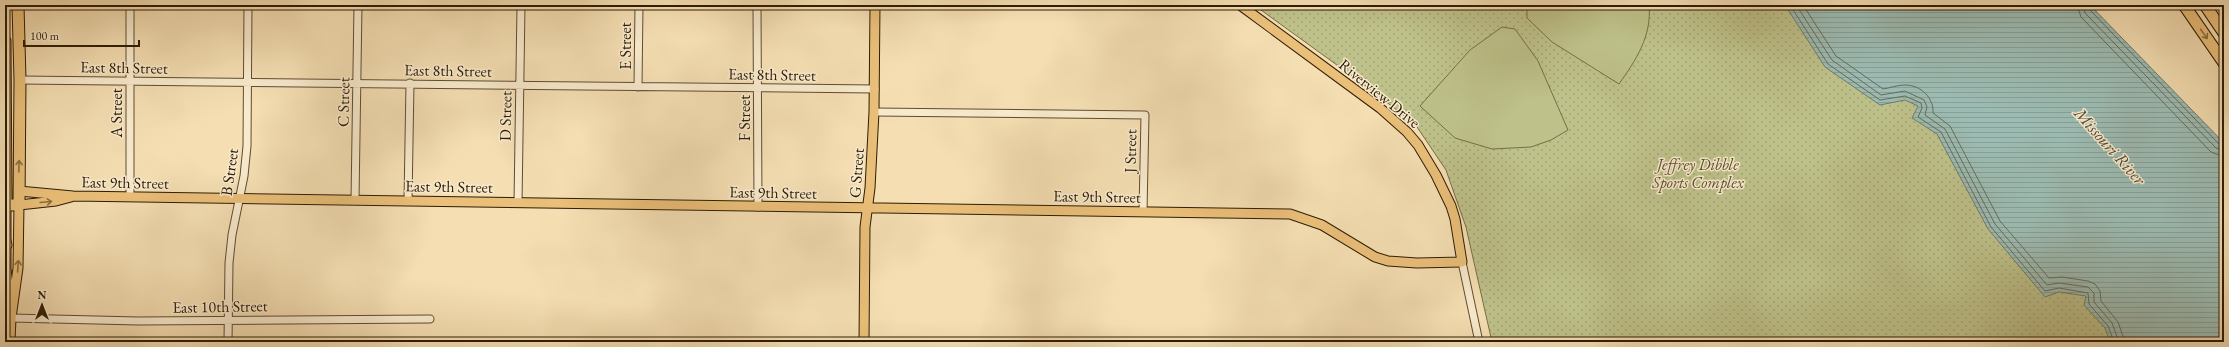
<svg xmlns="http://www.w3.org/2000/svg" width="2229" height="347" font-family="'EB Garamond',serif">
<defs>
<pattern id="park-dots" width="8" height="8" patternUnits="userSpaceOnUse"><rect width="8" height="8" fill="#bec18a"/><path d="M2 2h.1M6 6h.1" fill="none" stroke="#a4a575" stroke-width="1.8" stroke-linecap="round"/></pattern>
<pattern id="water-rules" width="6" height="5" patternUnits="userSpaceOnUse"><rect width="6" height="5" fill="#9cbbb2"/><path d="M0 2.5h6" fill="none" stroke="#87a097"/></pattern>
</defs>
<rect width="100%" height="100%" fill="#f4deb2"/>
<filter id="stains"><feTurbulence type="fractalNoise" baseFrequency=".005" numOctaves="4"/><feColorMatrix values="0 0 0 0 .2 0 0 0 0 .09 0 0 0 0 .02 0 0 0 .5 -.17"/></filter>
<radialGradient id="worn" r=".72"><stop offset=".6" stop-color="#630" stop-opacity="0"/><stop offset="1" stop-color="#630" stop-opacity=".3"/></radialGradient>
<!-- park -->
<path fill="url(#park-dots)" stroke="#766e47" d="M1254,5H1837L2143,342H1492L1466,227L1446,170L1415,124L1359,81Z"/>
<!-- garden -->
<path fill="#bec18a" stroke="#766e47" d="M1527,5H1649C1652,36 1636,60 1619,84L1552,42L1527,18Z
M1502,27L1515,29L1538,61L1568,130L1551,140L1531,147L1492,149L1455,138L1420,106L1470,50Z"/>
<!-- water -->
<path fill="url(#water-rules)" stroke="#707b6c" d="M1785,5H2090L2224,143V342H2110L2105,328L2084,305L2086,296L2059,292L2045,297L1988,229L1937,134L1912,118L1918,106L1905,100L1880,105L1825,67Z"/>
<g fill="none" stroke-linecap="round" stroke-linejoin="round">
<!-- shore -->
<path stroke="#656c5b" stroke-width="1" d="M1790,5L1828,64L1880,100L1905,96L1921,103L1922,108L1918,117L1941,132L1991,227L2045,291L2059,288L2088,293L2089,304L2108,326L2114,342
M1796,5L1832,60L1881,95L1905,91L1924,100L1927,107L1925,115L1945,129L1995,224L2047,285L2059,283L2088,287L2094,293V302L2112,323L2119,342
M1803,5L1836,56L1883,89C1890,88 1897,85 1905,85C1921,85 1934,98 1933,113L1950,126L2000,221L2049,278L2062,277L2088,281L2095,284L2100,291L2101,301L2118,322L2125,342
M2077,5L2081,17L2211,152L2224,157
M2083,5L2085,13L2216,148L2224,151
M2088,5L2089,9L2219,144L2224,145"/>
<defs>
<path id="minor" d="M757,5L758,207
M20,80L875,89
M638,87L639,5
M874,112L1145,115L1143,212
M130,196V5
M355,200L358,5
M408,201L410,83
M518,203L521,5
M1462,262L1479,342
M11,318L138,321L430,319
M228,342L229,263L232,235L244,176L247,146L248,5"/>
<path id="major" d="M19,191L73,196L1290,214L1322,225L1375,257L1388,261L1417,263L1462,262L1455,219L1451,206L1436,175L1418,145L1407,132L1380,108L1240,5
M6,205V268L11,318L10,342
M11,318L18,268L19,205L56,201L71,197
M864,342L865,227L870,188L874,112L875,5"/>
<path id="highway" d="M2184,5L2224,63
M2205,5L2224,33
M5,41L6,205
M5,205H19L20,80L18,5
M5,241L6,245"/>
</defs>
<!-- minor casing -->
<use href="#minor" stroke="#604c30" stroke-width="9"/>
<!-- major casing -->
<use href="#major" stroke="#2e1c04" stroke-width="11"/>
<!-- highway casing -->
<use href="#highway" stroke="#2e1c04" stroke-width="13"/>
<!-- minor -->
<use href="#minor" stroke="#f8eacd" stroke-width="7"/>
<!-- major -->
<use href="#major" stroke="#eabf79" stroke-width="9"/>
<!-- highway -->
<use href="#highway" stroke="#eabf79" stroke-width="11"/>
</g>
<!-- one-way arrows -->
<defs><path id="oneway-shaft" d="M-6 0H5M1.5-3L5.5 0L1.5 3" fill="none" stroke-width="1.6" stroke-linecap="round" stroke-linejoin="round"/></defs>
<g stroke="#8c6e3e">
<use href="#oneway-shaft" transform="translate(2204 34) rotate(55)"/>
<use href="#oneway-shaft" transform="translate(19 166) rotate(-89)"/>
<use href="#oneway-shaft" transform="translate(46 202) rotate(-5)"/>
<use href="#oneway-shaft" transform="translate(18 266) rotate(-86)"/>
</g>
<g text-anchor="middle" stroke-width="3" stroke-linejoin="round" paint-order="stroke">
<!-- street labels -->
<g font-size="16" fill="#2e1c04" stroke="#f8eacd">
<text transform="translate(625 46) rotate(-90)" y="6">E Street</text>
<text transform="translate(124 67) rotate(1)" y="6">East 8th Street</text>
<text transform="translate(448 70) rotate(1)" y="6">East 8th Street</text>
<text transform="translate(772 74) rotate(1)" y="6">East 8th Street</text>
<text transform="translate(1380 93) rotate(39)" y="6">Riverview Drive</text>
<text transform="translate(343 102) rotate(-89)" y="6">C Street</text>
<text transform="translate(116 113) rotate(-90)" y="6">A Street</text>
<text transform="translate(505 116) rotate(-89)" y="6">D Street</text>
<text transform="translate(744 118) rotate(-90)" y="6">F Street</text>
<text transform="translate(1130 151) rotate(-89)" y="6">J Street</text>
<text transform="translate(229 172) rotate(-82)" y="6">B Street</text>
<text transform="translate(856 173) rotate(-86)" y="6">G Street</text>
<text transform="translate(125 182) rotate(1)" y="6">East 9th Street</text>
<text transform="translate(449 186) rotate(1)" y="6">East 9th Street</text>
<text transform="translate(773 192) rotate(1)" y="6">East 9th Street</text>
<text transform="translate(1097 196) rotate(1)" y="6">East 9th Street</text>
<text transform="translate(220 306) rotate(-1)" y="6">East 10th Street</text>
</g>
<!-- park labels -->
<g font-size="16" font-style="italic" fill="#594e2c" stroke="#f8eacd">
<text x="1698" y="170">Jeffrey Dibble<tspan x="1698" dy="18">Sports Complex</tspan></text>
</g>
<!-- water labels -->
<g font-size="17" font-style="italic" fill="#4f4c38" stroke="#f8eacd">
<text transform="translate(2110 146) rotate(48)" y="6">Missouri River</text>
</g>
</g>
<!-- margin -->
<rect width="2229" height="347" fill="none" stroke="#f4deb2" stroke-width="20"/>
<rect x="6" y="6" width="2217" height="335" fill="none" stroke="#2e1c04" stroke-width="2"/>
<rect x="10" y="10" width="2209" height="327" fill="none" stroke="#2e1c04"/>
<!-- north arrow -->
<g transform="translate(42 305)" stroke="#f8eacd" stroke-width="3" paint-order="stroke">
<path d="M0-3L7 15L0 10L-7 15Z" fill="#2e1c04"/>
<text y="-6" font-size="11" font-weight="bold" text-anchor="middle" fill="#2e1c04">N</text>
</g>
<!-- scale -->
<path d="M24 40v6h115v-6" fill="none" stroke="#2e1c04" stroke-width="2"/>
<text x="30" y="40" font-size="12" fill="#2e1c04" stroke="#f8eacd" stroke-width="3" paint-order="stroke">100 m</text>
<rect width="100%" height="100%" filter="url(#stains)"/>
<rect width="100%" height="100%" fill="url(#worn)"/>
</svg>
